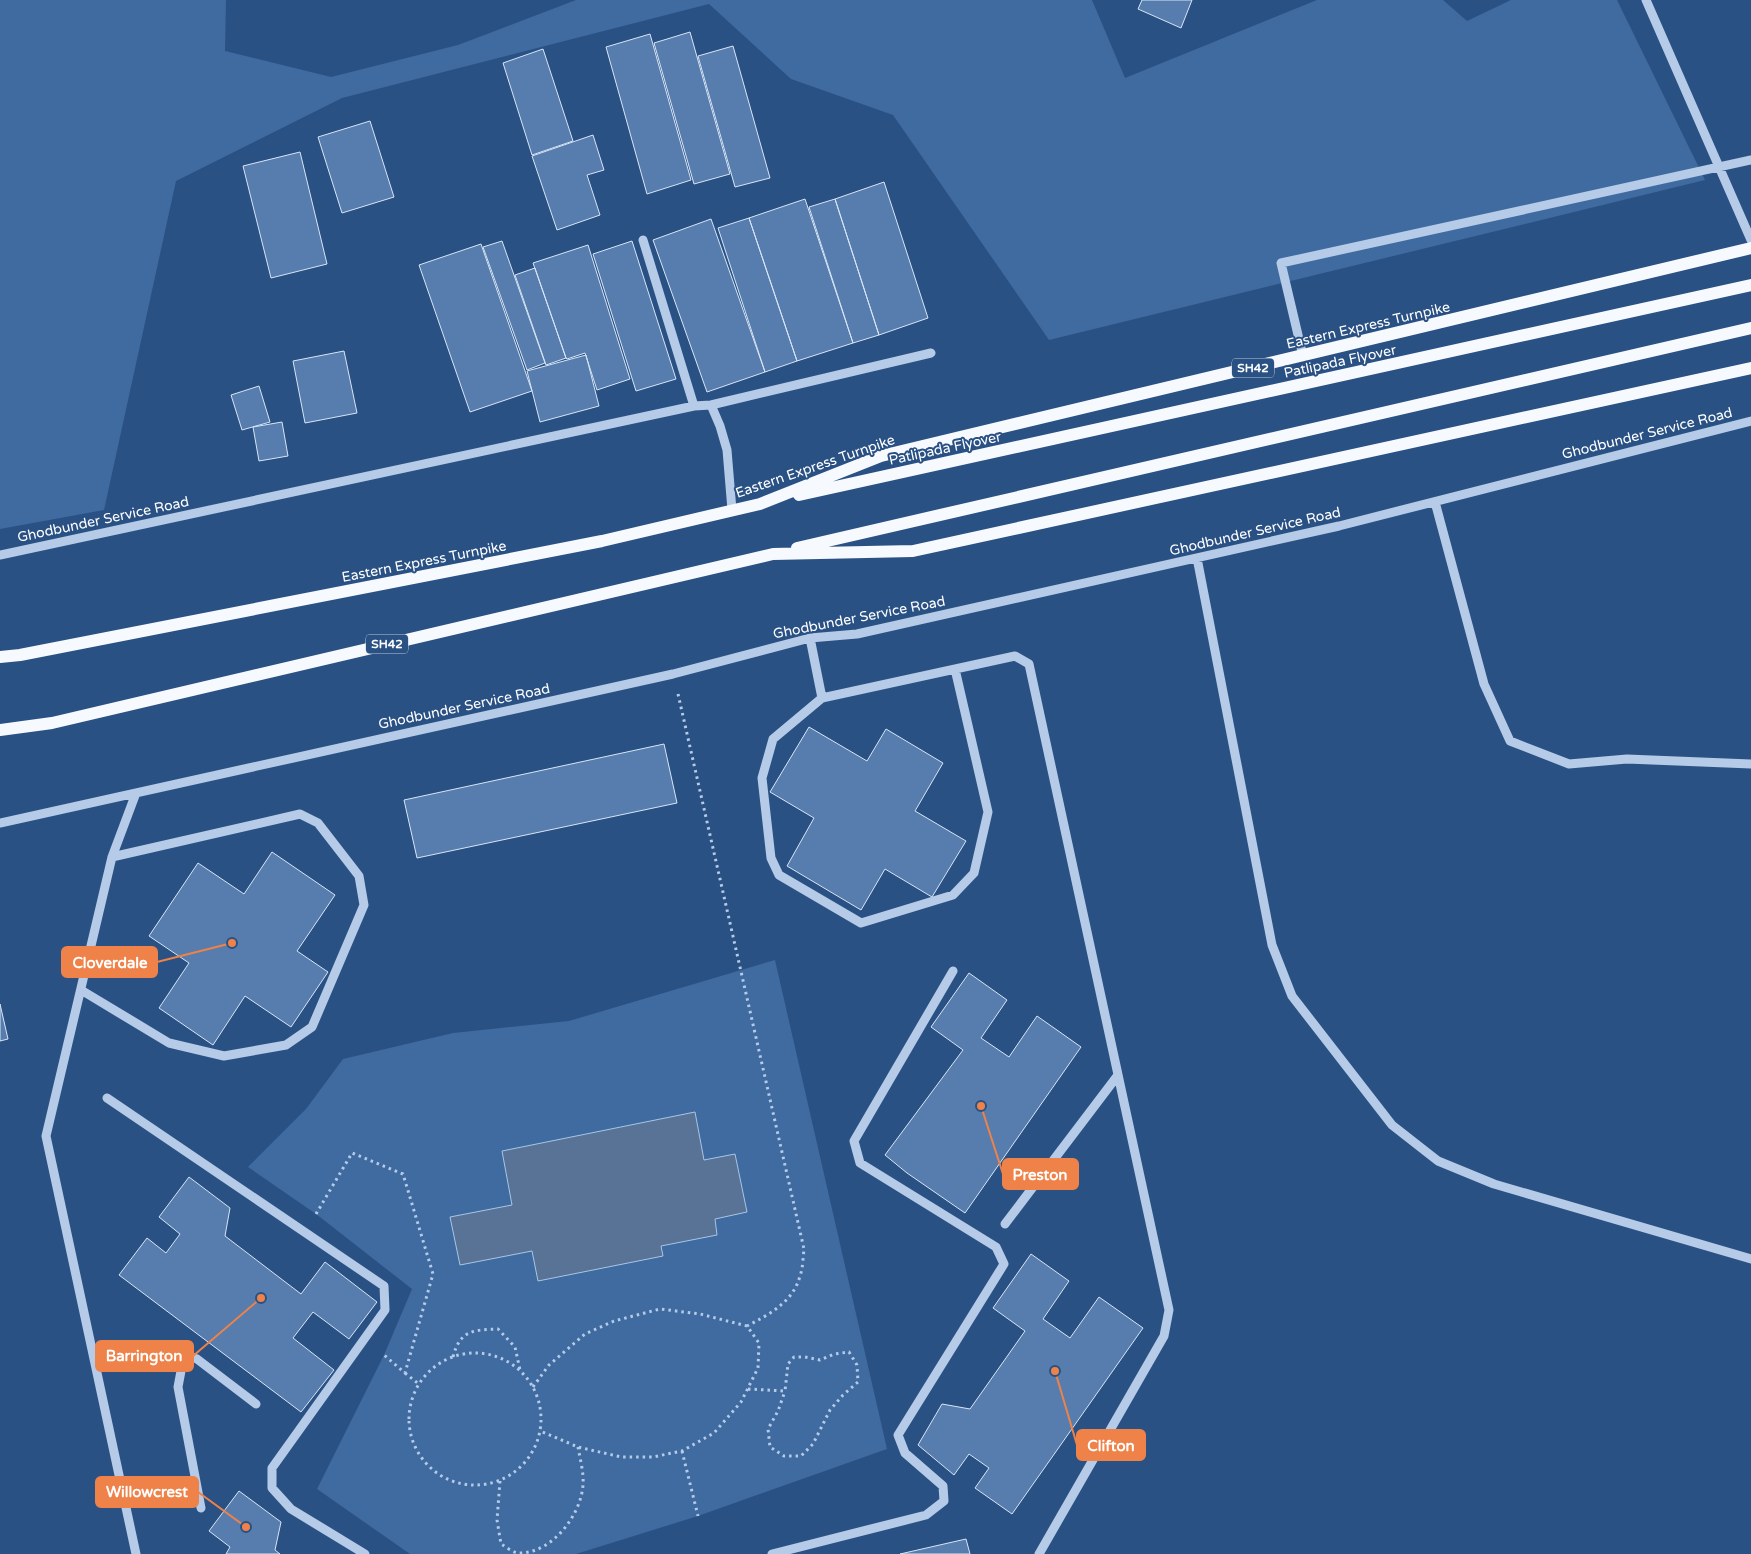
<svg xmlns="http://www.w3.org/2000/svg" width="1751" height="1554" font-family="'Varela Round',sans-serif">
<rect width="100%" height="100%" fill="#2a5184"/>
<!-- green -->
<path fill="#3f6ba0" d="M0,0H226L225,51L331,77L458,45L576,0H1092L1125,78L1317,0H1443L1467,21L1511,0H1617L1705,180L1049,340L893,115L791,79L709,4L342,98L176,181L104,510L0,529Z
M775,960L887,1449L698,1516L576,1554H410L317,1489L384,1355L412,1289L316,1214L248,1167L306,1109L343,1059L453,1033L569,1021Z"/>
<!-- water -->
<path fill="#587396" stroke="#a9c6e7" d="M695,1112L704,1160L735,1154L747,1212L715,1219L717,1235L661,1246L663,1256L538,1281L532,1251L460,1265L450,1217L512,1205L502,1151Z"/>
<!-- building -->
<path fill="#567dad" stroke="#d8e5f6" d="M1142,0H1192L1181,28L1138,9Z
M690,32L730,174L694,184L654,43Z
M650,34L691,180L647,194L606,47Z
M733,46L770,178L735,187L698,56Z
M543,49L573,141L532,155L503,63Z
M370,121L394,197L342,213L318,137Z
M593,135L604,170L587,175L600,215L557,230L532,156Z
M300,152L327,264L271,278L243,166Z
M884,182L928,318L879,335L835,199Z
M805,199L853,343L797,361L749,218Z
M835,199L879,335L853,343L809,207Z
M749,218L797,361L765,372L718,228Z
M711,219L765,372L707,392L653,240Z
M502,241L545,363L527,370L483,247Z
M632,241L676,379L636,391L593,254Z
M481,244L532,391L470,412L419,265Z
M588,245L630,379L597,390L585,353L567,359L566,358L533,263Z
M535,268L566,358L546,365L515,275Z
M344,351L357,413L305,423L293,361Z
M586,355L599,406L540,422L527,371Z
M259,386L270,422L242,430L231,395Z
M282,422L288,456L259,461L253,427Z
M809,727L867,761L886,729L943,763L915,811L966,841L932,897L885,869L861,910L787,866L814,818L770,792Z
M664,744L677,803L417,858L404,800Z
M272,852L335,895L297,951L328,972L291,1027L245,996L213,1045L159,1008L189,963L149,936L198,863L244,894Z
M969,973L1007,1000L981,1038L1009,1057L1037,1016L1081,1047L965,1213L907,1173L885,1155L963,1050L931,1027Z
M0,1004L8,1039L0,1041Z
M189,1177L230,1208L225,1236L301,1294L325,1262L377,1302L349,1339L313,1312L293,1338L334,1370L301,1412L119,1275L147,1238L166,1253L180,1234L159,1217Z
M1031,1254L1069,1281L1043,1319L1070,1338L1099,1297L1143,1328L1012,1514L975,1488L989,1468L969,1454L954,1475L918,1445L942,1404L970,1409L1025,1331L993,1308Z
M239,1491L281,1522L275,1550L280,1554H226L230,1547L209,1531Z
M966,1539L970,1554H900Z"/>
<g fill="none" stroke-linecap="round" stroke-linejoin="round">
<!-- path -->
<path stroke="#b5cbe7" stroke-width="3" stroke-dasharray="2.5 4" stroke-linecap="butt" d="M678,694L804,1249C803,1257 803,1268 800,1276C793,1302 770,1314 747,1326
M316,1214L352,1153L403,1174L433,1274L405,1373L384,1355
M409 1419a66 66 0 1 1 132 0a66 66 0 1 1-132 0Z
M453,1357C460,1330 473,1330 498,1329L515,1347L520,1370
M405,1373L420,1385
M533,1387L549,1365L585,1334L614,1321L660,1309L700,1314L747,1326L759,1343L758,1368L741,1402L714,1433L682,1451L653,1457H621L578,1447L540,1431
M748,1389L785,1391L788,1364L794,1357H805L820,1360L834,1354L849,1352L857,1365L858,1382L843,1395L830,1410L813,1444L801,1456H784L770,1447L768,1429L778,1411L785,1391
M682,1451L698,1516
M500,1481L497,1520L501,1544C506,1547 512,1552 518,1553C552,1554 581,1515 583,1485C584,1473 580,1459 578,1447"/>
<!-- minor -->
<path stroke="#b5cbe7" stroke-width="9" d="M1646,0L1751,240
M643,240L694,406
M1303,356L1281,263L1751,160
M711,405L720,426L727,450L732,510
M1435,502L1484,684L1510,741L1569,764L1627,759L1751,764
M0,555L694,406L711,405L931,353
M1197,558L1272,945L1292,996L1392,1125L1438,1161L1494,1184L1751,1259
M810,638L822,698L1015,656L1029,664L1169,1310L1164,1336L1039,1554
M822,698L773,739L762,778L771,858L779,875L861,923L953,895L974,873L988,812L955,669
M136,793L112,857L46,1136L136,1554
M0,823L673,674L810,638L857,634L1339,526L1751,421
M81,990L169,1043L224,1056L286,1045L312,1027L364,905L359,876L318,823L300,814L112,857
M107,1098L384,1286L385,1310L272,1468V1488L291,1509L365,1554
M1005,1224L1118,1075
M93,1354L161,1346L197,1359L256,1404
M184,1355L178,1387L201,1508
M772,1554L926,1515L944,1501L943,1486L905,1453L898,1435L1004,1264L996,1247L860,1163L854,1141L953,971"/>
<!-- major -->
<path stroke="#f6f9fe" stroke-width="12" d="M799,495L1751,285
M797,548L1751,328
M0,657L20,655L602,541L760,504L881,456L1751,248
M0,730L52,723L773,554L913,551L1751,368"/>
</g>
<g text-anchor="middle" stroke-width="4" stroke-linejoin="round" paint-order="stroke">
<!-- shield labels -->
<g fill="#2a5184" stroke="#bfcbda" stroke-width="1">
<rect x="1232" y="358.5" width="42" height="19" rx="4"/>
<rect x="366" y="634.5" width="42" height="19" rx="4"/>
</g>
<g font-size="12" font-weight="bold" fill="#fff">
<text x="1253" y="372">SH42</text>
<text x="387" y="648">SH42</text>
</g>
<!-- street labels -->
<g font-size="14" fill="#fff" stroke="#2a5184">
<text transform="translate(1368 325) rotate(-13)" y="5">Eastern Express Turnpike</text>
<text transform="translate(1340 361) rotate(-12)" y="5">Patlipada Flyover</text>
<text transform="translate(1647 433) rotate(-14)" y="5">Ghodbunder Service Road</text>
<text transform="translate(945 448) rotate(-12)" y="5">Patlipada Flyover</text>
<text transform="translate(815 466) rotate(-19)" y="5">Eastern Express Turnpike</text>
<text transform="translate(103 519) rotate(-12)" y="5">Ghodbunder Service Road</text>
<text transform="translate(1255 531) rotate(-13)" y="5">Ghodbunder Service Road</text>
<text transform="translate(424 561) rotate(-11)" y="5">Eastern Express Turnpike</text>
<text transform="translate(859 617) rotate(-11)" y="5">Ghodbunder Service Road</text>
<text transform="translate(464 706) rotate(-12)" y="5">Ghodbunder Service Road</text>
</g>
</g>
<!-- callouts -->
<path fill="none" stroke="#ee8249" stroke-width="2" d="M232 943L157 962M981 1106L1003 1174M261 1298L193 1356M1055 1371L1077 1445M246 1527L198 1492"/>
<g fill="#ee8249" stroke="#2a5184" stroke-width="2">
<circle cx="232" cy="943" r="5"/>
<circle cx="981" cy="1106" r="5"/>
<circle cx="261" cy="1298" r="5"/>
<circle cx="1055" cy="1371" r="5"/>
<circle cx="246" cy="1527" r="5"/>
</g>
<g fill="#ee8249" stroke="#ee8249" stroke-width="2">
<rect x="62" y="947" width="95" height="30" rx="5"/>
<rect x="1003" y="1159" width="75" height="30" rx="5"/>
<rect x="96" y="1341" width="97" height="30" rx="5"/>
<rect x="1077" y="1430" width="68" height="30" rx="5"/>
<rect x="96" y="1477" width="102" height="30" rx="5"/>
</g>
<g font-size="15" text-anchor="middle" font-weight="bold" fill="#fff">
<text x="110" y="968">Cloverdale</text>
<text x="1040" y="1180">Preston</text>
<text x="144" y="1361">Barrington</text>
<text x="1111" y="1451">Clifton</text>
<text x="147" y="1497">Willowcrest</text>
</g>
</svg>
